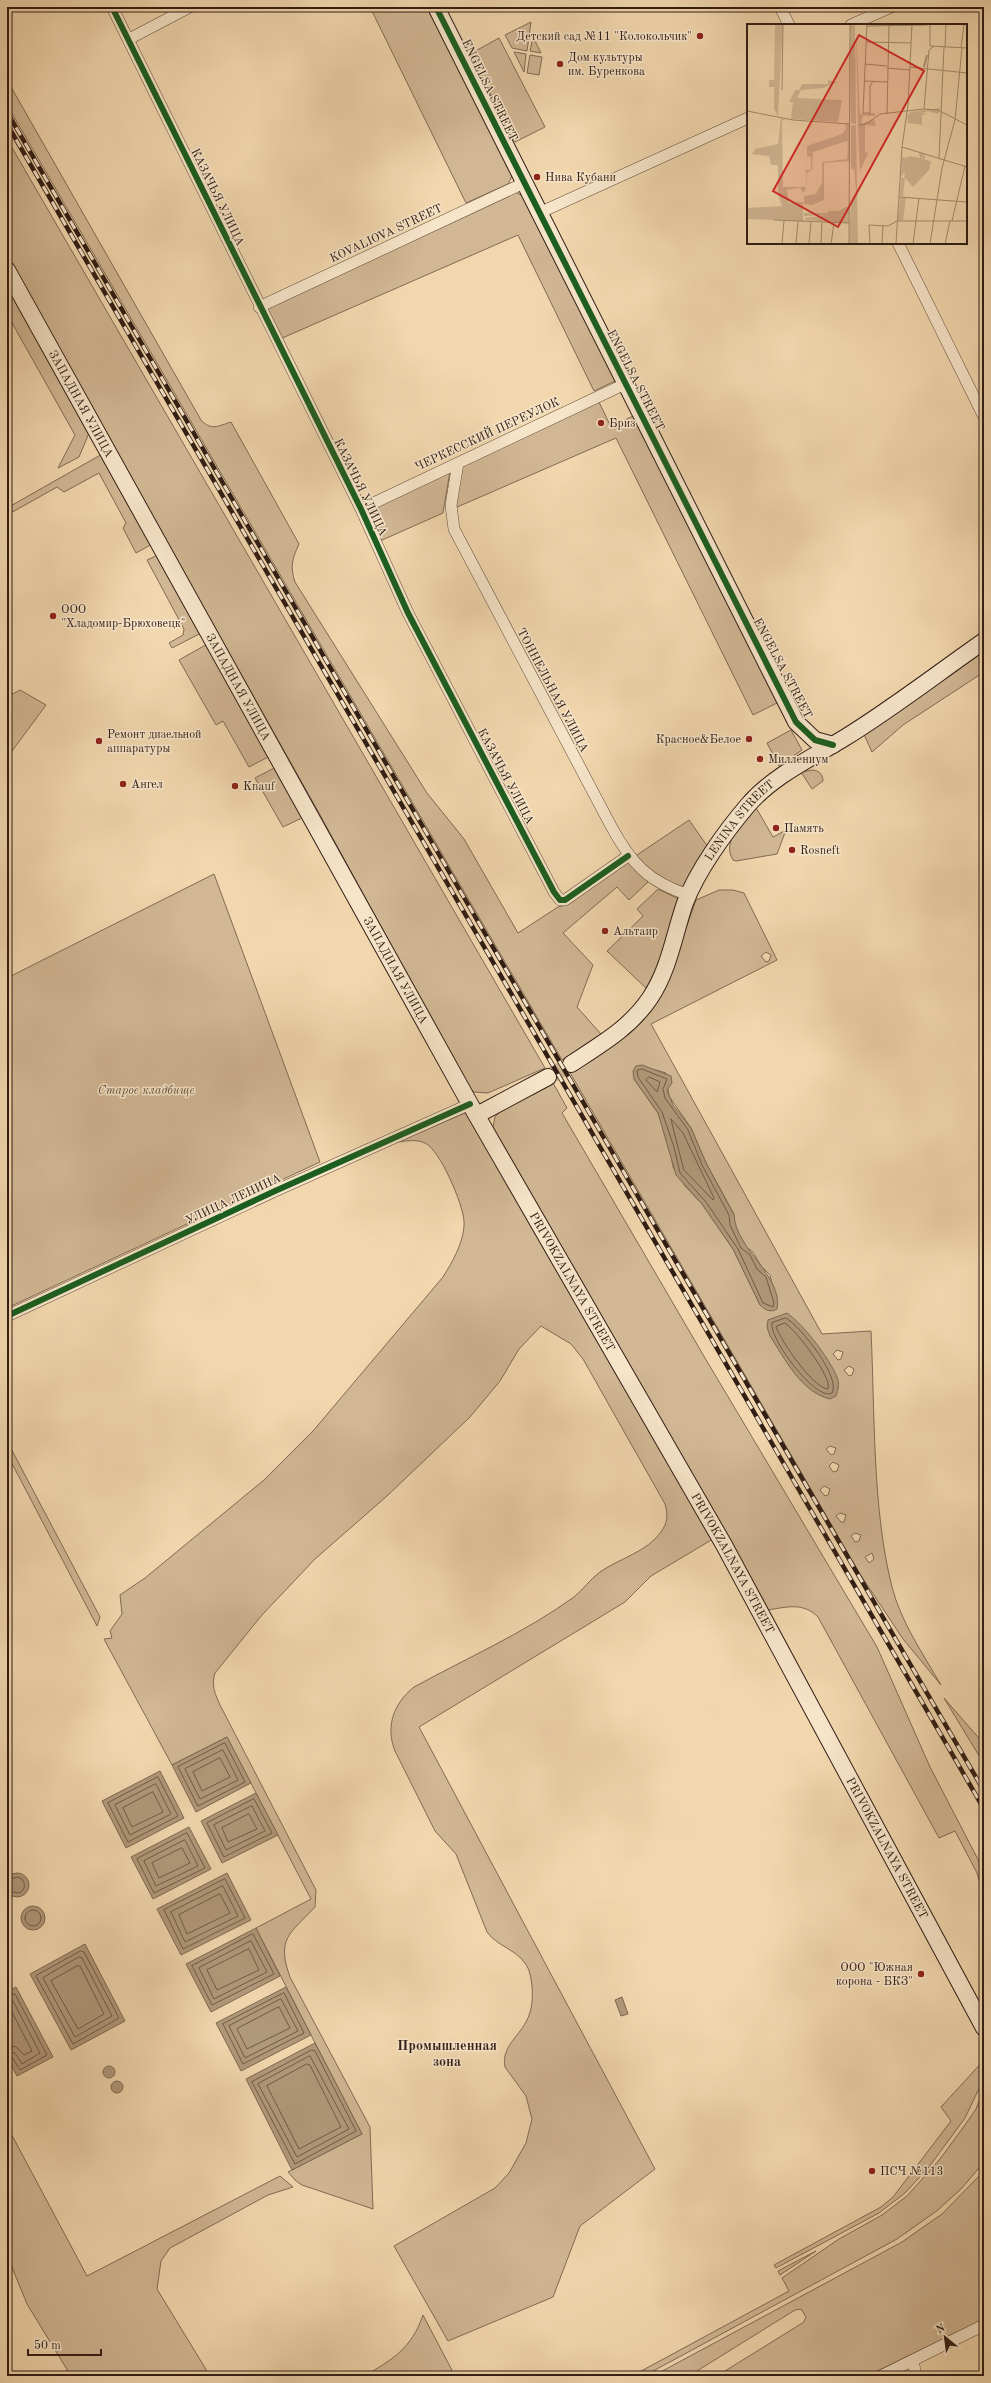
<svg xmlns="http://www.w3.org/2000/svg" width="991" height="2383" font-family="'Old Standard TT',serif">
<rect width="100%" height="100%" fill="#f2d7ae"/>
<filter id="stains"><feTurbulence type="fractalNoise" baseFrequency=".005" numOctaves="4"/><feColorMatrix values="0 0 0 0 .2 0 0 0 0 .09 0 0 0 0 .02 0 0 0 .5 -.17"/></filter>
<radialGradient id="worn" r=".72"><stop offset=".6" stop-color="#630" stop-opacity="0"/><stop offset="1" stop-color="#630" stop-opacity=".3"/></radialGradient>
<!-- green -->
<path fill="#d1b794" stroke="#816a54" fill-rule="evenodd" d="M370,7H430L513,174L508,184L466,203Z
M531,22L527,51L512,48L505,35Z
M533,37L541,53L530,51Z
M499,38L545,127L515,142L470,54Z
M514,52L526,54L524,72Z
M530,55L542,57L539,75L527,73Z
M7,80L201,420C211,431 218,426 231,422L299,544C292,559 290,567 295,582L427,793L464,839L518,933L558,907L566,905L628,861L648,882L629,900L617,887L563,933L593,965L577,1007L601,1034L562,1060L7,105Z
M7,139L545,1068L488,1093L474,1092L468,1086L319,813L7,258Z
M515,192L524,196L617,380L594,391L518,235L280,339L265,309Z
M12,294L89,433L79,457L58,468L75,435L7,314V295Z
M598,400L611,427L635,415L777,703L753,715L616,438L455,508L462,465Z
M104,453L154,543L136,553L123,528L126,523L99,473L64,492L57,487L9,514L7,520V508Z
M450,471L443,513L380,541L366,511Z
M160,554L203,632L172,648L169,643L183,635L184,629L147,560Z
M209,643L272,755L249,767L223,721L216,725L179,660Z
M984,646V672L903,725L872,752L862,730Z
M20,690L46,705L7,758V697Z
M791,730L802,750L779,766L767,743Z
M278,766L306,816L283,827L255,778Z
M813,770C819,771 823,774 823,781L812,789L801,772Z
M755,806L773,837L786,830L777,854L736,861L733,860C721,841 744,821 755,806Z
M689,820L710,850L686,890L667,884L634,857Z
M214,874L320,1162L7,1308V978Z
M658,889L681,900L661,966L648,990L607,951L643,916L637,909Z
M719,890H733L744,893L777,960L651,1024L822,1334L871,1331C875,1413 872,1508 892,1587C901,1622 923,1654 941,1685L903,1639L860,1574L569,1071L668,978L696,900ZM766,952L771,955L769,961L766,962L761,956ZM656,1070L666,1073L669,1096L691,1128L706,1163L734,1214V1224L745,1246L753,1252L761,1266L770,1275L773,1288L770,1311L760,1305L733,1249L702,1204L685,1186L673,1167L670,1148L658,1113L634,1079ZM837,1350L843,1352L841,1359L838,1360L833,1354ZM849,1366L854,1369L852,1375L849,1376L844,1370ZM830,1446L836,1448L834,1454L831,1455L826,1449ZM833,1462L839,1465L837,1471L833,1472L829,1466ZM824,1486L830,1489L828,1495L825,1496L820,1490ZM840,1513L846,1515L844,1522H841L836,1516ZM855,1533L861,1535L859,1541L855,1542L851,1536ZM872,1553L874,1559L869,1563L865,1557Z
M552,1081L567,1108L562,1113L705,1358L877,1647L930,1767L984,1871V1896L977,1873L955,1831L939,1838L818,1617C803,1602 787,1607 768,1610L493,1127L495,1117L500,1111Z
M465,1113L469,1115L713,1539L651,1576L625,1602L419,1727L655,2169L580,2226L553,2297L448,2341L394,2246L495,2188L509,2173L526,2143L532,2119L526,2096L505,2067C501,2048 518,2037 526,2022C532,2011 533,1999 532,1986C531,1978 530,1970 525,1963C515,1949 497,1946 487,1932L456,1854L435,1831L395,1751C385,1726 394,1703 414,1687C467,1658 524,1633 574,1597C583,1590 590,1579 600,1572C620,1558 647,1552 661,1532C668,1522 668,1515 665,1504L583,1359L571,1344L541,1326L519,1349L500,1381L470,1417L387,1496L315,1559L262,1615L215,1673C211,1685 215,1694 220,1705L316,1890L315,1907C290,1934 276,1938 290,1977L370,2127L373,2209L302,2185L296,2181L288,2172L362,2134L256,1928L311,1899L227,1737L172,1765L104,1639L112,1638L110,1631L122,1614L120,1595L145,1578L264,1480L313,1431L443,1277C453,1261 465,1240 464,1221C463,1204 440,1150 425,1143C417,1139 406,1141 398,1142Z
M7,1441L100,1617L97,1626L7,1454Z
M944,1698L984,1744V1764Z
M984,2060V2078L965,2118L929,2167L905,2193L879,2213L776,2268L774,2265L881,2207L893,2197L951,2121L941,2107Z
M984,2088V2162L962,2188L938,2210L897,2239L644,2376H632L789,2291L782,2278L839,2239L882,2215L907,2196L940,2159L965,2125L976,2109Z
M7,2126L87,2276L280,2176L293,2187L268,2195L170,2248L161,2261L157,2289L210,2376H71L27,2304L7,2255Z
M984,2171V2319L867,2376H717L804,2322L806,2317L801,2309L795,2310L689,2376H653L902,2242L942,2214Z
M816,2251L780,2275L778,2271Z
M423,2315L455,2376H364C392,2360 412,2348 423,2315Z"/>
<!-- water -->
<path fill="#b0987a" stroke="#7d6751" d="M642,1065L671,1076L672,1083L667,1090L673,1105L691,1128L706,1163L734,1215C736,1250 783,1275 777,1309C771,1313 765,1310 760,1305L733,1249L702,1204L676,1175L658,1113L634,1079L633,1071L636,1066Z
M787,1313C804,1325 829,1358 837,1377C840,1384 838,1390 836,1396L830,1399C801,1392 785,1359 770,1336L767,1327L768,1320Z
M227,1737L251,1783L196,1812L172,1765Z
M160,1771L184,1818L126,1848L102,1801Z
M256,1793L278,1835L222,1863L201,1821Z
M189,1827L211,1869L153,1899L131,1857Z
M227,1873L251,1920L181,1955L157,1909Z
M5 1885a12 12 0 1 1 24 0a12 12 0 1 1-24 0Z
M21 1918a12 12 0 1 1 24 0a12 12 0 1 1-24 0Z
M256,1928L280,1976L211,2012L186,1964Z
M85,1944L125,2021L71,2050L30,1974Z
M16,1987L53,2057L17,2076L7,2057V1992Z
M286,1987L311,2035L241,2071L216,2023Z
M622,1997L628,2014L621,2016L615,2000Z
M315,2043L362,2134L292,2170L246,2079Z
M103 2072a6 6 0 1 1 12 0a6 6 0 1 1-12 0Z
M111 2087a6 6 0 1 1 12 0a6 6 0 1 1-12 0Z"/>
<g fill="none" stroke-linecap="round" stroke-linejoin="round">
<!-- shore -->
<path stroke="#705a47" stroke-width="1" d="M642,1069L667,1079L663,1089L665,1098L688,1130L702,1165L729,1215L730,1225L741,1248L750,1255L757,1269L766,1277L774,1303L773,1307L763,1303L738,1249L706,1202L680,1173L674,1147L662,1112L638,1077L637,1071Z
M649,1077L660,1082L657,1092L646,1080Z
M671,1119L683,1133L714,1198L713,1200L684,1170Z
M786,1318C801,1327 841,1377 832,1393C816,1402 768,1337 772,1323Z
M785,1323C796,1330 833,1378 828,1389C813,1388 781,1341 776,1327Z
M225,1743L245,1782L198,1806L178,1767Z
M223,1750L238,1780L200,1799L185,1769Z
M220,1758L230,1777L202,1791L193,1772Z
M158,1777L178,1816L128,1842L108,1803Z
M156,1784L171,1814L130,1835L115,1805Z
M153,1792L163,1812L132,1827L123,1808Z
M254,1799L272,1833L224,1857L207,1823Z
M252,1806L265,1831L226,1850L214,1825Z
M249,1814L257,1829L228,1842L222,1828Z
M187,1833L205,1868L154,1893L137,1859Z
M185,1840L198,1866L156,1886L144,1861Z
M182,1848L190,1863L159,1878L152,1863Z
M225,1879L245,1918L183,1949L164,1910Z
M7,1880L18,1877L22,1879C26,1885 25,1890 19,1893L7,1891
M223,1886L238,1916L185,1942L171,1912Z
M220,1894L230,1913L187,1934L179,1915Z
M25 1918a8 8 0 1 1 16 0a8 8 0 1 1-16 0Z
M253,1934L274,1974L212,2005L192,1966Z
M251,1941L267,1972L214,1999L199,1968Z
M249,1949L259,1970L217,1990L207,1970Z
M81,1951L84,1952L119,2018L73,2044L36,1976Z
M79,1957L82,1958L112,2016L75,2037L43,1978Z
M77,1966H80L104,2014L78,2029L51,1981Z
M284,1993L304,2033L243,2064L223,2024Z
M7,1995L15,1994L47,2055L20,2070L12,2057L7,2056
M281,1999L298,2031L245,2058L229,2026Z
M7,2000L13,2001L40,2053L22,2064L15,2053L7,2051
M7,2007L10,2008L32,2051L24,2055L16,2047L7,2045
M279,2007L290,2028L247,2049L237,2029Z
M312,2050L315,2051L356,2131L295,2164L252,2082Z
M310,2056L349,2129L297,2157L258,2084Z
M307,2064L310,2065L341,2127L299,2149L267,2086Z"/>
<!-- secondary-tunnel -->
<path stroke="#cbb28f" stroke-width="16" stroke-dasharray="16 8" stroke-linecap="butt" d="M548,1077L571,1064"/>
<defs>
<path id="street" d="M112,7L361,509L408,613L554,892L560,900H565L628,856
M780,7L789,25
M851,25L891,7
M129,39L190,7
M539,213L748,118
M898,243L984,417
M259,307L524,183
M458,463L451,505L454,529L611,826C631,863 648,882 689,895
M361,509L625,384
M7,1316L275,1191L470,1104
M913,2360L916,2376
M881,2376L984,2325"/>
<g id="secondary">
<path d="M436,7L796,722L815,740L833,745"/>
<path id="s1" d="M7,270L470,1104L724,1545L984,2028"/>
<path id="s2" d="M571,1064C600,1045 630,1028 650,998C669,970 674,935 685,903C697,871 725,832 748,805C774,775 812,758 846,737C893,708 938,673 984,641"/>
<path d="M477,1115L548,1077"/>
</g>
</defs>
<!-- street casing -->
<use href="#street" stroke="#614c3a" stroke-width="12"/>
<!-- secondary casing -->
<use href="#secondary" stroke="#311d14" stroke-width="18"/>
<!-- street -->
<use href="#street" stroke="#f7e5ca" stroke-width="11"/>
<!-- secondary -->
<use href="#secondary" stroke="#f7e5ca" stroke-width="16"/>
<defs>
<path id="rail" d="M7,112L984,1791
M7,124L984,1809"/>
</defs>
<!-- rail casing -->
<use href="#rail" stroke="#311d14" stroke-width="4.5"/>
<!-- rail -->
<use href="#rail" stroke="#f7e5ca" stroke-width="3" stroke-dasharray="9" stroke-linecap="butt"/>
<defs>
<path id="cycleway" d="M112,7L361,509L408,613L554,892L560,900H565L628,856
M436,7L796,722L815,740L833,745
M7,1316L275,1191L470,1104"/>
</defs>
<!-- cycleway casing -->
<use href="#cycleway" stroke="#f7e5ca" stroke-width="8"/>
<!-- cycleway -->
<use href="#cycleway" stroke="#1b5e20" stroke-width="6"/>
</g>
<!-- markers -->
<g fill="#8f2418" stroke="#f7e5ca" stroke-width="1.5">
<circle cx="700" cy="36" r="4"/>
<circle cx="560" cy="64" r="4"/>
<circle cx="537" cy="177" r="4"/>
<circle cx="601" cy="423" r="4"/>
<circle cx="53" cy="616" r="4"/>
<circle cx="749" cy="739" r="4"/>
<circle cx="99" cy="741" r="4"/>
<circle cx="760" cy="759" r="4"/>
<circle cx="123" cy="784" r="4"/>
<circle cx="235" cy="786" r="4"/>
<circle cx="776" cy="828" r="4"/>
<circle cx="792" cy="850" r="4"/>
<circle cx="605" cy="931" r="4"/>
<circle cx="921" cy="1974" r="4"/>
<circle cx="872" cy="2171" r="4"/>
</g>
<g text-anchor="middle" stroke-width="3" stroke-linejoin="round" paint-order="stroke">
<!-- poi labels -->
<g font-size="12" fill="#311d14" stroke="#f7e5ca" text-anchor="start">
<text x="692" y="40" text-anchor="end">Детский сад №11 "Колокольчик"</text>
<text x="568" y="61">Дом культуры<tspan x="568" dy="14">им. Буренкова</tspan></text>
<text x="545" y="181">Нива Кубани</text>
<text x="609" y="427">Бриз</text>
<text x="61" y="613">ООО<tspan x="61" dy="14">"Хладомир-Брюховецк"</tspan></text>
<text x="107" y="738">Ремонт дизельной<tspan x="107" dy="14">аппаратуры</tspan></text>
<text x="741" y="743" text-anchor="end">Красное&amp;Белое</text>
<text x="768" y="763">Миллениум</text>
<text x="131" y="788">Ангел</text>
<text x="243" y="790">Knauf</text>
<text x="784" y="832">Память</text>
<text x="800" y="854">Rosneft</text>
<text x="613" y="935">Альтаир</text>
<text x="913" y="1971" text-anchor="end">ООО "Южная<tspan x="913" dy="14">корона - БКЗ"</tspan></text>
<text x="880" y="2175">ПСЧ №113</text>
</g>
<!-- street labels -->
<g font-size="12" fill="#311d14" stroke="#f7e5ca">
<text transform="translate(490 90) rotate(64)" y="4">ENGELSA STREET</text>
<text transform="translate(218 197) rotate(64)" y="4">КАЗАЧЬЯ УЛИЦА</text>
<text transform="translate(386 233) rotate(-25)" y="4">KOVALIOVA STREET</text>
<text transform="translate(636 380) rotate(63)" y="4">ENGELSA STREET</text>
<text dy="4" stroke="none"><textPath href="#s1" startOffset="153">ЗАПАДНАЯ УЛИЦА</textPath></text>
<text transform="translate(487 434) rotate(-25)" y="4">ЧЕРКЕССКИЙ ПЕРЕУЛОК</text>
<text transform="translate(361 487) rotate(64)" y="4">КАЗАЧЬЯ УЛИЦА</text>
<text transform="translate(783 668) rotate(62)" y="4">ENGELSA STREET</text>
<text dy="4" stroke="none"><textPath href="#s1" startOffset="477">ЗАПАДНАЯ УЛИЦА</textPath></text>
<text transform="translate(553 690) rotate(62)" y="4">ТОННЕЛЬНАЯ УЛИЦА</text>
<text transform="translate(506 776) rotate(62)" y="4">КАЗАЧЬЯ УЛИЦА</text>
<text dy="4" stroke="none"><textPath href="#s2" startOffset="305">LENINA STREET</textPath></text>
<text dy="4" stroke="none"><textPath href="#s1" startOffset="801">ЗАПАДНАЯ УЛИЦА</textPath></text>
<text transform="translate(233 1199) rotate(-25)" y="4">УЛИЦА ЛЕНИНА</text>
<text dy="4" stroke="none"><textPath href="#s1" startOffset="1159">PRIVOKZALNAYA STREET</textPath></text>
<text dy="4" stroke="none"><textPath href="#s1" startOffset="1483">PRIVOKZALNAYA STREET</textPath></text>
<text dy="4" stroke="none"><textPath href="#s1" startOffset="1807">PRIVOKZALNAYA STREET</textPath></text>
</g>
<!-- park labels -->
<g font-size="12" font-style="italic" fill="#614b3a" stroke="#f7e5ca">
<text x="146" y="1094">Старое кладбище</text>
</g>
<!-- quarter labels -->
<g font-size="14" font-weight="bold" fill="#311d14" stroke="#f7e5ca">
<text x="447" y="2050">Промышленная<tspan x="447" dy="16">зона</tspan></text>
</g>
</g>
<!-- overview -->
<g transform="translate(747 24)">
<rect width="220" height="220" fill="#f2d7ae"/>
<path d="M28,0H36L31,92L27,85V63H22V56H27ZM103,0H108L109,100L104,99ZM109,0L113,90L128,89V92H116L114,100H111ZM81,56L90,58L76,64L54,66L50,74L95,76L91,98L44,95L46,78H42L48,66H52L55,60H81ZM193,84L191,90L181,87L175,89L180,90L175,91V101L161,99L160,92L164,88ZM34,94L39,96H35L36,163H59V146H64V133L60,132V122L95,110L99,105L98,100H103V137L77,139V176L65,181L57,180V172L69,170L75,159V138L100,135L101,119L100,117L66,128L65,146L60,149L59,163L57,169L53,164L40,166L42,179L56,178V197L0,195V184L35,182L31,170V141H24L22,132L5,130L8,125L31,120ZM127,95L129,102L118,101V128L121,129L113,147V155L111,101ZM109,101L111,220H102L104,179L109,167L107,146L104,144V102ZM172,128L177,130L175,135L178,130V136L184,137L182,146L166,163L158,154L156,171L159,172H153L154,154H157L158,147L154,153L155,133H158V142V134L163,132L173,134ZM159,173L156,197L151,196L153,174ZM103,181L102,199L59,196L58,194L81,191L57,192V189H81V187H91Z" fill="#d1b794"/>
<path fill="none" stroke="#b0987a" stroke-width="2" d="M177,43L180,31"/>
<path fill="none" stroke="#a58d70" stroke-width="1" d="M120,0L116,89H123M183,0V22L220,24M120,2L180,1M119,18L164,19M198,23L199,0M214,24L217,0M118,40L140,42M163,43L220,49M140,44L163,46M118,57L140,58M35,66L36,0M177,85L182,26L187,22M0,87L46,96L103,100M140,90L142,0M123,91V62L126,57M111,101L119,100L133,90L177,85L191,86L220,101M155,123L220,143M192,134L197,23M152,173L220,178M27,196L103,199M205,197L218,142M35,220L37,196M49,220L51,197M62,220L64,197M74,220L75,198M84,220L87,198M102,220L103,0M123,220L122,201L141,202L150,197H220M135,220L136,201M149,220L155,123L161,81L165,0M166,220L172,174M183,220L195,144L208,96L215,24M198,220L203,197"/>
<path fill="#d62828" fill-opacity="0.15" stroke="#d62828" stroke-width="2" d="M112,11L177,47L91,203L26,167Z"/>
<rect width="220" height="220" fill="none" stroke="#311d14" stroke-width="2"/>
</g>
<!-- margin -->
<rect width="991" height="2383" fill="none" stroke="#f2d7ae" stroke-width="24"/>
<rect x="8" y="8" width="975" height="2367" fill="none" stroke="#311d14" stroke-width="2"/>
<rect x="12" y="12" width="967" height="2359" fill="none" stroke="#311d14"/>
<!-- north arrow -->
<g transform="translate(945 2337) rotate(331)" stroke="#f7e5ca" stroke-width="3" paint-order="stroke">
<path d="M0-3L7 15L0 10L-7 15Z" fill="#311d14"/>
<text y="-6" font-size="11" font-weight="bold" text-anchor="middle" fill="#311d14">N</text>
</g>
<!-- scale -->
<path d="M28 2349v6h73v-6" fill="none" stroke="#311d14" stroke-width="2"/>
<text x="34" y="2349" font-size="12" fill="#311d14" stroke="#f7e5ca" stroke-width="3" paint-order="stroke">50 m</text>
<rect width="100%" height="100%" filter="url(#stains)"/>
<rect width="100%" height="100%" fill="url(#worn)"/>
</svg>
